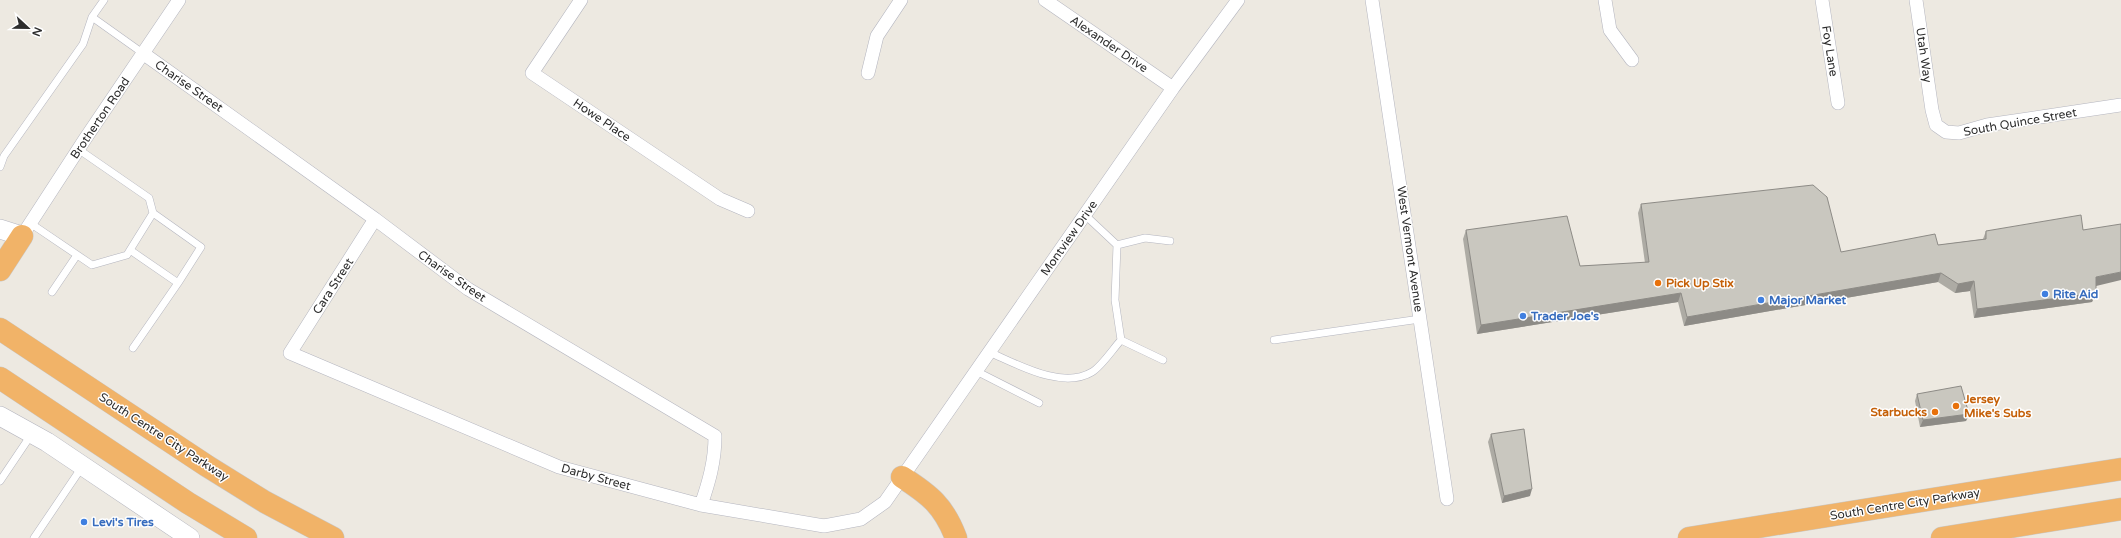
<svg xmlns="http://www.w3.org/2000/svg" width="2121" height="538" font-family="'Varela Round',sans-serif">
<rect width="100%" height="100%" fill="#ede9e1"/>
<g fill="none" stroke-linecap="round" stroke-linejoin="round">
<defs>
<path id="lane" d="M92,17L144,54
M0,167L4,156L83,44L92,17L104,0
M153,213L201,247L178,283
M1085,215L1117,245L1115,300L1121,340L1163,360
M30,223L92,265L127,255L130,250L153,213L149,198L78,149
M1117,245L1145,238L1170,241
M130,250L178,283L133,348
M52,292L77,255
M1274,340L1420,319
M989,352C1017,364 1062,390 1092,372C1101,367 1113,349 1121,340
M976,371L1039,403
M0,481L31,435
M34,538L82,467"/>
<path id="street" d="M581,0L532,73L720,199L748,211
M1045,0L1173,88
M1372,0L1447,499
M1605,0L1610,30L1632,60
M1822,0L1838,103
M1916,0L1932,110L1936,125L1946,132L1959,133L1987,125L2121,105
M144,54L375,219L468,289L715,436C715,461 709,482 701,505
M868,73L877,36L901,0
M375,219L290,353L559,467L701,505L824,526L861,519L885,502L1173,88L1238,0
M22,236L85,139L179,0"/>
<path id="secondary" d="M0,229L22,236
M0,416L47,442L190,538"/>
<path id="highway" d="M0,270L22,236
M0,329L207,466L265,502L333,538
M0,378L188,503L246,538
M902,477C930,495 944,506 956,538
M1689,538L2121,469
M1942,538L2121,509"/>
</defs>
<!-- lane casing -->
<use href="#lane" stroke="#b4b5bf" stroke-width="8"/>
<!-- street casing -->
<use href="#street" stroke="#b4b5bf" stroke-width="14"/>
<!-- secondary casing -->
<use href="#secondary" stroke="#b4b5bf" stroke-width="20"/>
<!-- highway casing -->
<use href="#highway" stroke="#c8c8c8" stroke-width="23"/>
<!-- lane -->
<use href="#lane" stroke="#fff" stroke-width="7"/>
<!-- street -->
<use href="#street" stroke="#fff" stroke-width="13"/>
<!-- secondary -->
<use href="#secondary" stroke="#fff" stroke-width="19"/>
<!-- highway -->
<use href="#highway" stroke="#f1b368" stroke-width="22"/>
</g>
<!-- wall -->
<path fill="#adaba4" d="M1641,204L1841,252L1938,245L1983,239L1986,231L2083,230L2096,286V293L2092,302L1974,318L1970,291L1955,293L1938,282L1684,326L1678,302L1477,334L1463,239L1466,230L1580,266L1645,263L1638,213Z
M1917,394L1969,414L1966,421L1920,427L1915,401Z
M1491,434L1530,496L1502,503L1488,442Z"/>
<!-- shaded-wall -->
<path fill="#8d8b86" d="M2121,272V280L2092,287L2096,277Z
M1941,273L1938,282L1684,326L1687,317Z
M1974,281L1970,291L1955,293L1958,284Z
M1681,293L1678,302L1477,334L1481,325Z
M2096,293L2092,302L1974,318L1977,309Z
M1969,414L1966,421L1920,427L1923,420Z
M1532,489L1530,496L1502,503L1504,496Z"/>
<!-- building -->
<path fill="#c9c7bf" stroke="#8d8b86" d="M1813,185L1827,197L1841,252L1935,234L1938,245L1986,239V231L2081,215L2083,230L2121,224V272L2096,277V293L1977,309L1974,281L1958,284L1941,273L1687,317L1681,293L1481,325L1466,230L1567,216L1580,266L1649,262L1641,204Z
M1961,386L1969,414L1923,420L1917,394Z
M1524,429L1532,489L1504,496L1491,434Z"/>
<!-- markers -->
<g fill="#e8710a" stroke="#fff" stroke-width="1.5">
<circle cx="1658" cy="283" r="4"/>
<circle cx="1956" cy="406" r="4"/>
<circle cx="1935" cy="412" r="4"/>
</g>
<g fill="#3f7fe0" stroke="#fff" stroke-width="1.5">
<circle cx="2045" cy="294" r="4"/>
<circle cx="1761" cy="300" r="4"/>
<circle cx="1523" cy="316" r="4"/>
<circle cx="84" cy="522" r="4"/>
</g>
<g text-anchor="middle" stroke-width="3" stroke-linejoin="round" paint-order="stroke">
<!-- street labels -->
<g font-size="12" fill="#2d2d2d" stroke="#fff">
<text transform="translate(1109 44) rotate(34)" y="4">Alexander Drive</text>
<text transform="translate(1830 51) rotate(81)" y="4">Foy Lane</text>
<text transform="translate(1924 55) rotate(82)" y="4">Utah Way</text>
<text transform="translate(189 86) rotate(35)" y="4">Charise Street</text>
<text transform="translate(100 118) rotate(-56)" y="4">Brotherton Road</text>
<text transform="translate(602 120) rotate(34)" y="4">Howe Place</text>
<text transform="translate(2020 122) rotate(-10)" y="4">South Quince Street</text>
<text transform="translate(1069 238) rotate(-55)" y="4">Montview Drive</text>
<text transform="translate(1410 249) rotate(82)" y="4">West Vermont Avenue</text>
<text transform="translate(452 276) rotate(35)" y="4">Charise Street</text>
<text transform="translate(333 286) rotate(-57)" y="4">Cara Street</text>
<text transform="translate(164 437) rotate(33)" y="4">South Centre City Parkway</text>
<text transform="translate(596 477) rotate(15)" y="4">Darby Street</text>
<text transform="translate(1905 504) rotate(-9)" y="4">South Centre City Parkway</text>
</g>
<!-- food labels -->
<g font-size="12" font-weight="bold" fill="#c56008" stroke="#fff" text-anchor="start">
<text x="1666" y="287">Pick Up Stix</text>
<text x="1964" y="403">Jersey<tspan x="1964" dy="14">Mike's Subs</tspan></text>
<text x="1927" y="416" text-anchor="end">Starbucks</text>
</g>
<!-- shop labels -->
<g font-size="12" font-weight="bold" fill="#366cbe" stroke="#fff" text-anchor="start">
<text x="2053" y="298">Rite Aid</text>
<text x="1769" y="304">Major Market</text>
<text x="1531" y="320">Trader Joe's</text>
<text x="92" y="526">Levi's Tires</text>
</g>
</g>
<!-- north arrow -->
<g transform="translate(28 28) rotate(112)" stroke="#ffffff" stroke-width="3" paint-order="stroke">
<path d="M0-3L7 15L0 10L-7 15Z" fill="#2d2d2d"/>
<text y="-6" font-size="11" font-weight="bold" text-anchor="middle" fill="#2d2d2d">N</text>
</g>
</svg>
